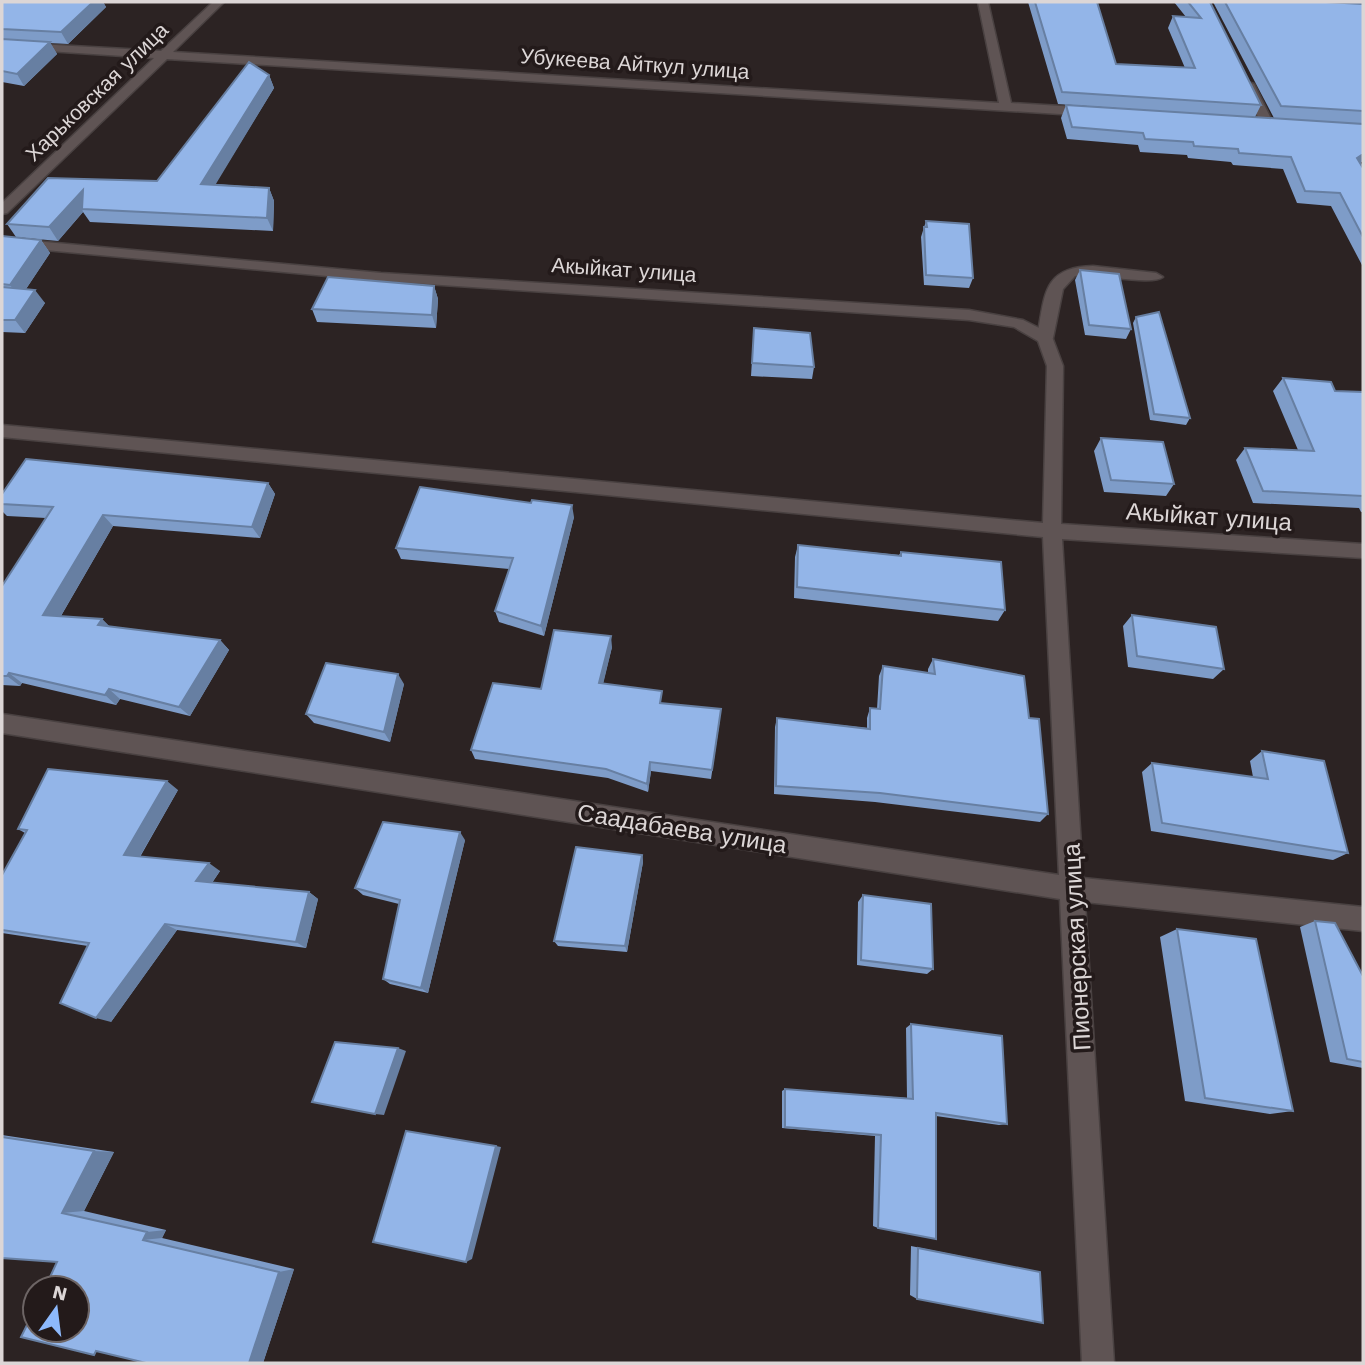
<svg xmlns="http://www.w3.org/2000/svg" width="1365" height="1365" font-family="'Work Sans',sans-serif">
<rect width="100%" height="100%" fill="#2c2323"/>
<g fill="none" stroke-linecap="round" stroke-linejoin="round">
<defs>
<path id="lane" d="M1093,266L1156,273L1163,277C1153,286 1094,273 1075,276L1063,289L1053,338L1045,343L1039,342L1037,338C1045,296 1042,267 1093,266Z"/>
<path id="street" d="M213,2H224L173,52L999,103L978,2H988L1011,103L1093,108L1099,112L1093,116L167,59L7,213L2,214V203L154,58L2,48V42L161,51Z
M1244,81L1254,84L1273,123L1271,126L1267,127L1261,123L1242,84Z
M2,238L381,273L969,310L1023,320L1051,334L1063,366L1061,524L1363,544V558L1062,539L1083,878L1363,907V931L1085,902L1114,1363H1082L1060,899L2,733V714L1059,875L1043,537L2,437V425L1043,523L1047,366L1038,341L1014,327L969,320L381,281L2,246Z"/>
</defs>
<!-- lane casing -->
<use href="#lane" stroke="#494141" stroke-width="3"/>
<!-- street casing -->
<use href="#street" stroke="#494141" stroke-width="3"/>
<!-- lane -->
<use href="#lane" fill="#5f5454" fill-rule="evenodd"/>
<!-- street -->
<use href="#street" fill="#5f5454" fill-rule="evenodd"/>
</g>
<!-- wall -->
<path fill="#7e9cc8" d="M2,2H103L106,7L68,44L50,43L57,54L24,86L2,82Z
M1028,2H1097L1116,64L1185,68L1168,28L1173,16L1186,17L1174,2H1210L1261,105L1255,117L1274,118L1213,2H1326L1363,4V161L1360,163L1363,168V267L1331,206L1297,203L1283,169L1233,165L1231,162L1188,158L1187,155L1140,152L1138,145L1067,139L1061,118L1066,105L1235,116L1058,104Z
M269,75L274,88L215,184L269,188L274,201L273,231L90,222L83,212L58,241L16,237L7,224L157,181Z
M926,221L973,278L969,288L924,285L921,237Z
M2,236L41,240L50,253L26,289L45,303L25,333L2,332Z
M1080,270L1131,329L1126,339L1085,335L1075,280Z
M434,286L438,299L436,328L317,322L312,309Z
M1136,317L1190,418L1186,425L1150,420L1133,323Z
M754,328L814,367L812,379L751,376Z
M1283,378L1335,391L1363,392V512H1361L1359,508L1253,503L1236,460L1245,448L1298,450L1273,391Z
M1101,438L1174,484L1166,496L1104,492L1094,451Z
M268,483L275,494L260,538L113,526L61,616L102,619L109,626L220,640L229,650L190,716L120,699L116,705L22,683L20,686L2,685V586L46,518L7,516L2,511V494Z
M574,517L544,636L499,622L495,611L509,569L401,559L396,548Z
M798,545L899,555L901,552L1005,610L998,621L794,598L795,557Z
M1132,615L1224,669L1213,679L1128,667L1123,626Z
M612,647L603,683L662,703L720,719L711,779L651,771L648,792L608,778L475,759L471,750L541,689Z
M933,659L1029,718L1048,814L1040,822L875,802L774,794L775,727L777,718L867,728V718L870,708L877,709L879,676L883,666L928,673V669Z
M404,684L390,742L314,723L306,714Z
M1262,751L1348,853L1333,860L1151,831L1142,772L1152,763L1253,777L1250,761Z
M178,790L140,857L220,871L212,883L309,892L318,899L306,948L177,930L111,1022L88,946L2,933V875L25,833L18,829Z
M465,840L428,993L390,984L383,979L399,904L363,895L355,888Z
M642,855L643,862L627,952L558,946L554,941Z
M863,895L933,969L927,974L857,965L858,902Z
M1315,921L1363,976V1068L1330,1062L1300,927Z
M1177,929L1293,1111L1270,1114L1185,1101L1160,937Z
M911,1024L1007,1124L999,1125L936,1116L878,1228L873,1226L875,1136L782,1128V1091L785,1089L907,1098L906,1028Z
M2,1135L114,1152L84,1211L166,1230L162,1238L294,1269L263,1363L57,1262L2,1258Z
M911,1246L1030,1270L1040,1272L917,1299L910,1295Z"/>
<!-- shaded-wall -->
<path fill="#677fa2" d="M93,2H103L106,7L68,44L61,32Z
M50,42L57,54L24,86L17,74Z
M269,75L274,88L208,197L201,184Z
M1363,154V161L1349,171L1357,158Z
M269,188L274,201L273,231L267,218Z
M83,190L82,209L83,212L58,241L49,227Z
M41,240L50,253L20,298L10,285Z
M434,286L438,299L436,328L432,315Z
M35,290L45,303L25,333L15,320Z
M268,483L275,494L260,538L252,527Z
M572,505L574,517L544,636L541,626Z
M103,515L113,526L55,626L43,615Z
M102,619L113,630L98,625Z
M611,636L612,647L601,693L599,683Z
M220,640L229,650L190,716L179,707Z
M9,673L22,683L20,686L7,676Z
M398,674L404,684L390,742L384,732Z
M109,689L120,699L116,705L105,695Z
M650,762L651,771L648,792L647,784Z
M167,781L178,790L136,863L124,855Z
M460,832L465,840L428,993L421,988Z
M642,855L643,862L627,952L625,946Z
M209,863L220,871L208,888L196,881Z
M309,892L318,899L306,948L296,942Z
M165,924L177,930L111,1022L96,1018Z
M398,1048L406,1051L384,1115L375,1114Z
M496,1146L501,1147L472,1259L466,1262Z
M94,1151L114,1152L84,1211L62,1213Z
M166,1230L162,1238L143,1240L147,1232Z
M294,1269L263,1363H249L279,1272Z"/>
<!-- building -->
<path fill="#93b5e8" stroke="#677fa2" stroke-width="2" d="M2,2H93L61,32L2,29Z
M1035,2H1097L1116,64L1195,68L1173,16L1201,18L1188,2H1210L1261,105L1062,92Z
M1225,2H1326L1363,4V111L1281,106Z
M2,39L50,42L17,74L2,71Z
M249,62L269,75L201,184L269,188L267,218L82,209L83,190L49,227L7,224L48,178L157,181Z
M1066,105L1363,124V154L1357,158L1363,168V237L1340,193L1305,191L1291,157L1239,153L1238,149L1194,146L1193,142L1145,139L1143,133L1072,127Z
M926,221L969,224L973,278L926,275L924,227H927Z
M2,236L41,240L10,285L2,284Z
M1080,270L1119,274L1131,329L1089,325Z
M328,277L434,286L432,315L312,309Z
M2,287L35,290L15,320H2Z
M1159,312L1190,418L1154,414L1136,317Z
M754,328L810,333L814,367L752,363Z
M1283,378L1331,382L1335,391L1363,392V496L1263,491L1245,448L1314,451Z
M1101,438L1163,442L1174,484L1111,480Z
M26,459L268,483L252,527L103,515L43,615L102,619L98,625L220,640L179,707L109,689L105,695L9,673L7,676H2V586L53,507L2,504V494Z
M420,487L531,503L532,500L572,505L541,626L495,611L513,558L396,548Z
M798,545L901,556V552L1001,562L1005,610L797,587Z
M1132,615L1216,627L1224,669L1137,656Z
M554,630L611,636L599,683L662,691L660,703L721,709L712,770L650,762L647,784L606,769L471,750L493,683L541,689Z
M933,659L1024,676L1029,718L1039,719L1048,814L880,793L776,786L777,718L870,729V708L880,709L883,666L935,674Z
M326,663L398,674L384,732L306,714Z
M1262,751L1324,761L1348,853L1162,823L1152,763L1268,779Z
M48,769L167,781L124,855L209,863L196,881L309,892L296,942L165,924L96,1018L60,1003L89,943L2,930V875L27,830L18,829Z
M383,822L460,832L421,988L383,979L400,900L355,888Z
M576,847L642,855L625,946L554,941Z
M863,895L931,904L933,969L861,960Z
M1315,921L1335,923L1363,976V1062L1347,1059Z
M1177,929L1256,939L1293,1111L1205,1098Z
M911,1024L1002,1036L1007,1124L936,1113V1239L878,1228L881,1135L785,1127V1089L913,1099Z
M335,1042L398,1048L375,1114L312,1102Z
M406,1131L496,1146L466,1262L373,1242Z
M2,1137L94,1151L62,1213L147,1232L143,1240L279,1272L249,1363H146L96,1351L94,1355L21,1337L35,1309V1330H77V1288H45L57,1262L2,1258Z
M918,1248L1040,1272L1043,1323L917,1299Z"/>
<g text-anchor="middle" stroke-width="7" stroke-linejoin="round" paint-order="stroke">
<!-- far-street labels -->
<g font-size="21" fill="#dcd6d6" stroke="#231a1a">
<text transform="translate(635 64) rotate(4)" y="7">Убукеева Айткул улица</text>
<text transform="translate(97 92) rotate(-44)" y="7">Харьковская улица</text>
<text transform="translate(624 270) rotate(4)" y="7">Акыйкат улица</text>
</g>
<!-- street labels -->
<g font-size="24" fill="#dcd6d6" stroke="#231a1a">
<text transform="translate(1209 517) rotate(4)" y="8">Акыйкат улица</text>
<text transform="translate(682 829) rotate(9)" y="8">Саадабаева улица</text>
<text transform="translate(1077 947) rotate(-93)" y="8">Пионерская улица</text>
</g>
</g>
<!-- border -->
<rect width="1365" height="1365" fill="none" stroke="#dcd6d6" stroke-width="7"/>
<!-- north arrow -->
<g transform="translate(56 1309) rotate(14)"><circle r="33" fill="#231a1a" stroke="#6d6565" stroke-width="2"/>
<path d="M0-5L12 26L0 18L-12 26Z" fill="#8db9fc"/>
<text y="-10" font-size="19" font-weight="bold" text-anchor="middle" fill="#dcd6d6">N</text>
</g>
</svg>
